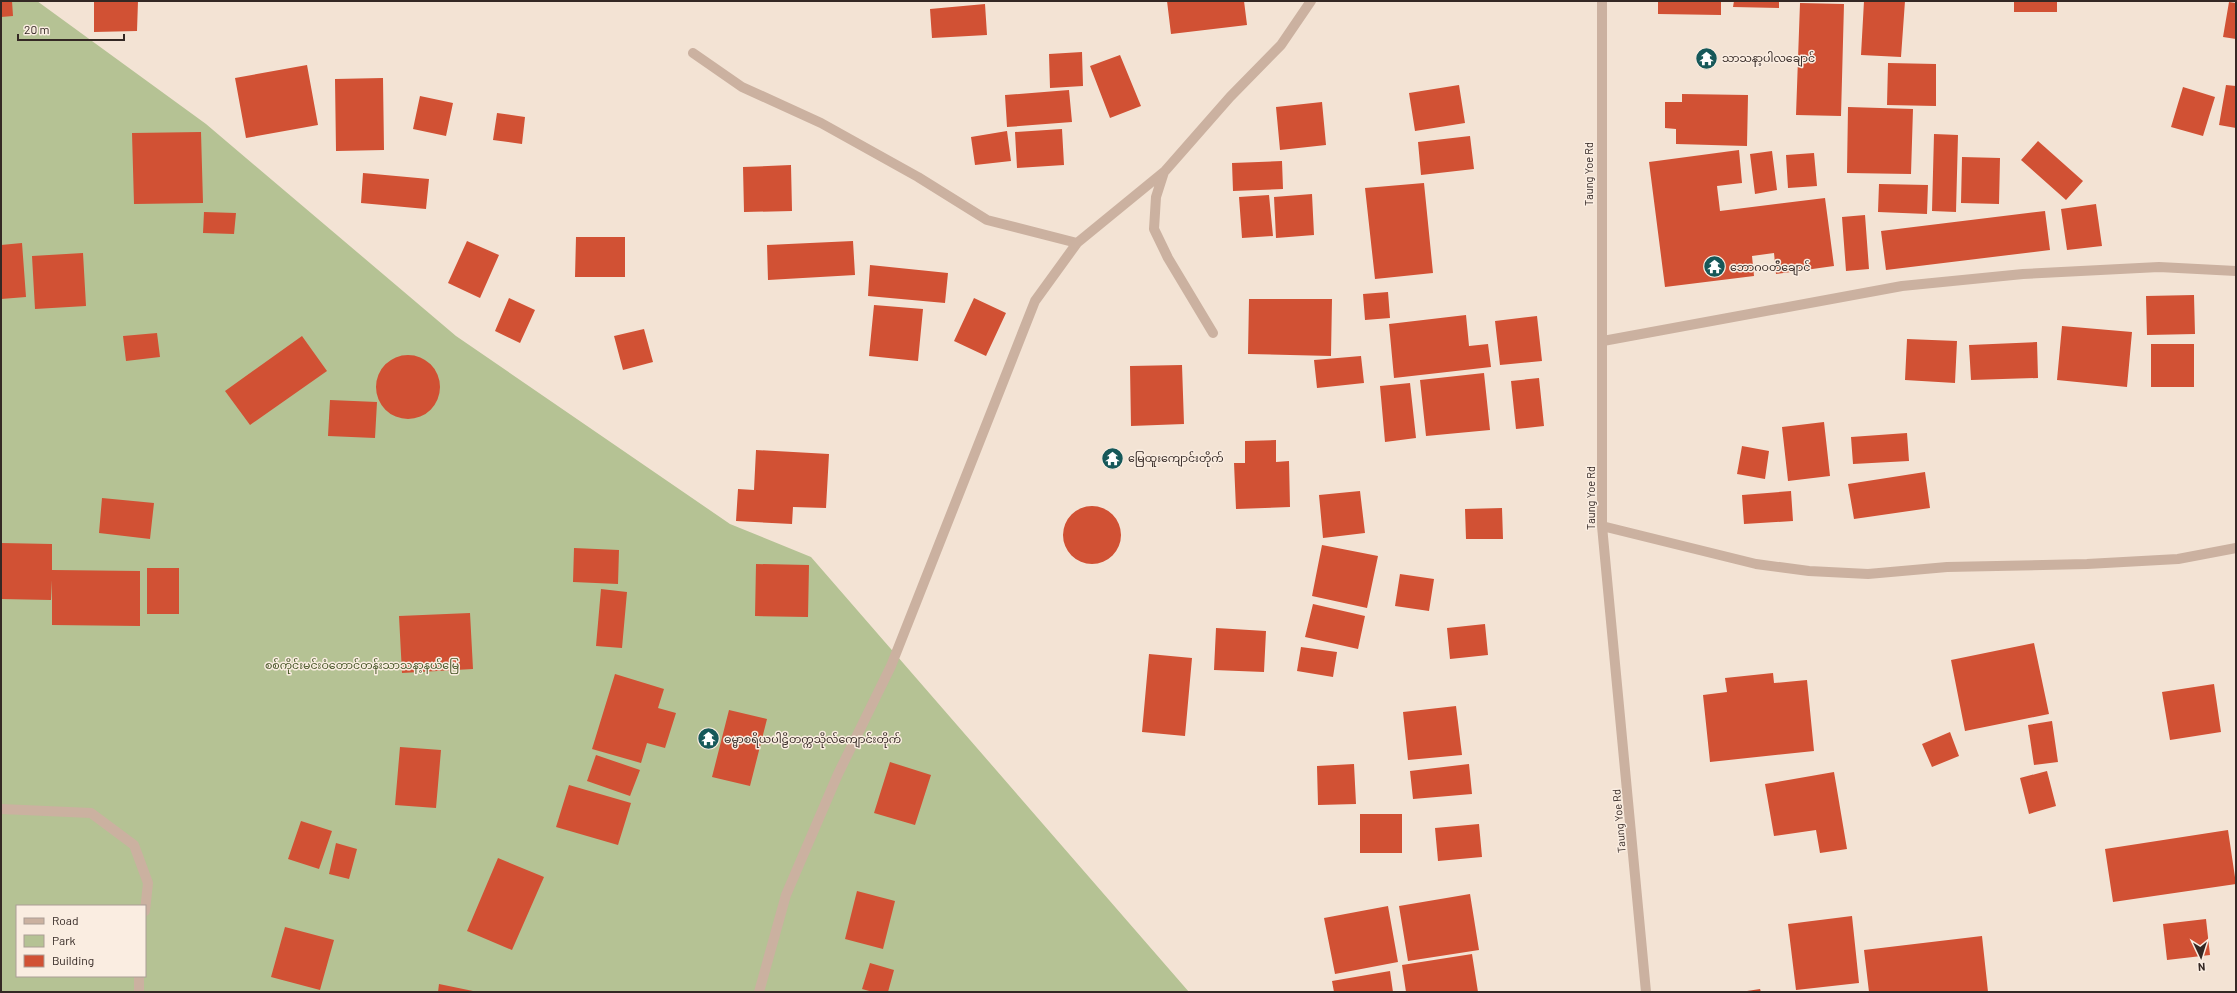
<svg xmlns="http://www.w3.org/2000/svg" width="2237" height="993" font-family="Barlow,'Noto Sans Myanmar',sans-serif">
<rect width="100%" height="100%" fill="#f3e3d4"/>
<!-- green -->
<path fill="#b5c294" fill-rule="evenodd" d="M1,1H37L206,124L456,336L730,524L811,557L1189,992H1ZM17,906H145V976H17Z"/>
<!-- building -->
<path fill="#d15134" d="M1,1H12L13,16L1,17Z
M94,1H138L137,31L94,32Z
M1167,1H1244L1247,25L1171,34Z
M1658,1H1721V15L1658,14Z
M1734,1H1779V8L1733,7Z
M1864,1H1905L1901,57L1861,55Z
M2014,1H2057V12H2014Z
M2229,2L2236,3V39L2223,37Z
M1800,3L1844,4L1841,116L1796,115Z
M985,4L987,35L932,38L930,9Z
M1082,52L1083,86L1050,88L1049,54Z
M1120,55L1141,106L1110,118L1090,66Z
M1888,63L1936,64V106L1887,105Z
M307,65L318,125L246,138L235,78Z
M383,78L384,150L336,151L335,79Z
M1459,85L1465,123L1415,131L1409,93Z
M2226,85L2236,86V128L2219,125Z
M2183,87L2215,97L2203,136L2171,127Z
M1069,90L1072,122L1007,127L1005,95Z
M1682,94L1748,95L1747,146L1676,144V129L1665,128V102H1682Z
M420,96L453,103L446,136L413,129Z
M1322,102L1326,145L1280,150L1276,107Z
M1848,107L1913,109L1911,174L1847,173Z
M497,113L525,117L522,144L493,140Z
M1062,129L1064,165L1017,168L1015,132Z
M1007,131L1011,161L975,165L971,137Z
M201,132L203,203L134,204L132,133Z
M1934,134L1958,135L1956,212L1932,211Z
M1470,136L1474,169L1421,175L1418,142Z
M2038,141L2083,181L2066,200L2021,160Z
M1739,150L1742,183L1717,186L1720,211L1825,198L1834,266L1776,274L1774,253L1752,256L1754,276L1665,287L1649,162Z
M1772,151L1777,190L1755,194L1750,154Z
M1814,153L1817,186L1788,188L1786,155Z
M1962,157L2000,158L1999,204L1961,203Z
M1282,161L1283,189L1233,191L1232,163Z
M791,165L792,211L744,212L743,167Z
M363,173L429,179L426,209L361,203Z
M1424,183L1433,273L1375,279L1365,188Z
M1879,184L1928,185L1927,214L1878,212Z
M1312,194L1314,235L1276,238L1274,197Z
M1269,195L1273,236L1242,238L1239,197Z
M2096,204L2102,246L2067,250L2061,209Z
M2045,211L2050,250L1886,270L1881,231Z
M204,212L236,213L234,234L203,233Z
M1865,215L1869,269L1846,271L1842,217Z
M576,237H625V277H575Z
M467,241L499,255L480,298L448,283Z
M853,241L855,275L768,280L767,245Z
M22,243L26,297L1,299V245Z
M83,253L86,306L35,309L32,256Z
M870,265L948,273L945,303L868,296Z
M1388,292L1390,318L1365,320L1363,294Z
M2194,295L2195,334L2147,335L2146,296Z
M509,298L535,310L520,343L495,331Z
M974,298L1006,313L986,356L954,341Z
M1249,299H1332L1331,356L1248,354Z
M874,305L923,309L918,361L869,356Z
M1466,315L1469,346L1488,344L1491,367L1394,378L1389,324Z
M1537,316L1542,361L1500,365L1495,321Z
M2062,326L2132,332L2127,387L2057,380Z
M644,329L653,362L623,370L614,336Z
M157,333L160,357L126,361L123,336Z
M302,336L327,371L250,425L225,391Z
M1907,339L1957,341L1955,383L1905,380Z
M2037,342L2038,378L1971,380L1969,345Z
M2151,344H2194V387H2151Z
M376 387a32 32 0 1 1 64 0a32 32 0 1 1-64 0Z
M1361,356L1364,383L1317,388L1314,360Z
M1182,365L1184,424L1131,426L1130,366Z
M1484,373L1490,430L1426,436L1420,380Z
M1539,378L1544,426L1516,429L1511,381Z
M1410,383L1416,438L1385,442L1380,386Z
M330,400L377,402L375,438L328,436Z
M1824,422L1830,476L1788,481L1782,427Z
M1907,433L1909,461L1853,464L1851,437Z
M1276,440V462L1289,461L1290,507L1236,509L1234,463H1245V441Z
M1742,446L1769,451L1765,479L1737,474Z
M756,450L829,454L826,508L793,507L792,524L736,521L738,489L754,490Z
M1925,472L1930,508L1854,519L1848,484Z
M1360,491L1365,533L1323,538L1319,495Z
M1791,491L1793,521L1744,524L1742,495Z
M102,498L154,503L150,539L99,533Z
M1063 535a29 29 0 1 1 58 0a29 29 0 1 1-58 0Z
M1502,508L1503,539H1466L1465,509Z
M1,543L52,544V570L140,571V626L52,625V580L51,600L1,599Z
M1322,545L1378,556L1367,608L1312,596Z
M574,548L619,550L618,584L573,582Z
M756,564L809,565L808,617L755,616Z
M147,568H179V614H147Z
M1400,574L1434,579L1429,611L1395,606Z
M601,589L627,592L622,648L596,646Z
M1313,604L1365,616L1358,649L1305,637Z
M470,613L473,669L402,673L399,616Z
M1485,624L1488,655L1450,659L1447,628Z
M1216,628L1266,631L1264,672L1214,670Z
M2034,643L2049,714L1965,731L1951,660Z
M1301,647L1337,652L1333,677L1297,671Z
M1149,654L1192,658L1185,736L1142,732Z
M1773,673L1774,683L1807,680L1814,751L1710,762L1703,695L1727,692L1725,678Z
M615,674L664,689L658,708L676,713L665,748L647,743L641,763L592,749Z
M2214,684L2221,732L2170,740L2162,692Z
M1456,706L1462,755L1408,760L1403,712Z
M729,710L767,719L750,786L712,777Z
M2052,721L2058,762L2034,765L2028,725Z
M1950,732L1959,756L1932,767L1922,744Z
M400,747L441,750L436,808L395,805Z
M596,755L640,770L630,796L587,781Z
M890,762L931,775L915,825L874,813Z
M1354,764L1356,804L1318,805L1317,766Z
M1469,764L1472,794L1413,799L1410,771Z
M2047,771L2056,806L2029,814L2020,778Z
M1834,772L1847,849L1820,853L1816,830L1774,836L1765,784Z
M569,785L631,803L618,845L556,827Z
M1360,814H1402V853H1360Z
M301,821L332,831L319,869L288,859Z
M1479,824L1482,857L1438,861L1435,828Z
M2228,830L2236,884L2113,902L2105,849Z
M336,843L357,849L349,879L329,874Z
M498,858L544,877L512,950L467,931Z
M857,891L895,901L883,949L845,939Z
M1470,894L1479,950L1408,961L1399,906Z
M1388,906L1398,962L1335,974L1324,918Z
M1852,916L1859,983L1796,990L1788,924Z
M2206,919L2210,955L2167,960L2163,924Z
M285,927L334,940L320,990L271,977Z
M1982,936L1988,992H1869L1864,950Z
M1472,954L1478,992H1406L1402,965Z
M870,963L894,970L888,992H873L862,989Z
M1390,971L1393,992H1334L1332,981Z
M439,984L473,991V992H438Z
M1760,989L1761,992H1747V991Z"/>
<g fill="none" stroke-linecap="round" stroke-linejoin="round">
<!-- street -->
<path stroke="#cbb1a0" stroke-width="10" d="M1602,1V526L1646,992
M693,53L742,87L821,123L918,177L987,220L1077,243
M1164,172L1156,197L1154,229L1168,258L1213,333
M1603,341L1902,286L2023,274L2159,267L2236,271
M1602,526L1756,564L1809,571L1868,574L1947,567L2087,564L2178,559L2236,548
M1,809L91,813L134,845L148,883L145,911
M139,976V992
M759,992L786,895L838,774L891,666L1035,301L1077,243L1165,171L1230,97L1281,45L1311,1"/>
</g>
<!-- icons -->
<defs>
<symbol id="temple-disc" viewBox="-11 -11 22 22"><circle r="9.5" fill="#165859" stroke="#faede1"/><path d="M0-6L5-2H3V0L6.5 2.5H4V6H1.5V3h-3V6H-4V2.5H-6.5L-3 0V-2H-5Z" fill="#fff"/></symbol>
</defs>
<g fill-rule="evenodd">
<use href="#temple-disc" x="1694" y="46" width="25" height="25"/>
<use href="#temple-disc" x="1702" y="254" width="25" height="25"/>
<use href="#temple-disc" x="1100" y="446" width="25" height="25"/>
<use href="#temple-disc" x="696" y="726" width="25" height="25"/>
</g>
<g text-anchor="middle" stroke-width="3" stroke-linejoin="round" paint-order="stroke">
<!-- poi labels -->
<g font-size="11" fill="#342824" stroke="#faede1" text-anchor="start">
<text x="1722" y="62">သာသနာ့ပါလချောင်</text>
<text x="1730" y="271">ဘောဂဝတီချောင်</text>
<text x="1128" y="462">မြေထူးကျောင်းတိုက်</text>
<text x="724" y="743">ဓမ္မာစရိယပါဠိတက္ကသိုလ်ကျောင်းတိုက်</text>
</g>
<!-- street labels -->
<g font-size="11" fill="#342824" stroke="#faede1">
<text transform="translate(1589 174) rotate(-90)" y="4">Taung Yoe Rd</text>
<text transform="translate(1591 498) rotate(-90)" y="4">Taung Yoe Rd</text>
<text transform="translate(1619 821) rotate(-95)" y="4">Taung Yoe Rd</text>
</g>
<!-- park labels -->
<g font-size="11" fill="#465526" stroke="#faede1">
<text x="362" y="669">စစ်ကိုင်းမင်းဝံတောင်တန်းသာသနာ့နယ်မြေ</text>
</g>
</g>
<!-- border -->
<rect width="2237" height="993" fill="none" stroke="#342824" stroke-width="4"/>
<!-- legend -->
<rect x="16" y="905" width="130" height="72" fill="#faede1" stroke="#ab9e95"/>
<rect x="24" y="918" width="20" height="6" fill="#cbb1a0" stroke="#ab9e95"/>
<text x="52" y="925" font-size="12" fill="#342824">Road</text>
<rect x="24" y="935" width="20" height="12" fill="#b5c294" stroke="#ab9e95"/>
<text x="52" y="945" font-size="12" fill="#342824">Park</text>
<rect x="24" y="955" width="20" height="12" fill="#d15134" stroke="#ab9e95"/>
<text x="52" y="965" font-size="12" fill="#342824">Building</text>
<!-- north arrow -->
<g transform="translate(2201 957) rotate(176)" stroke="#faede1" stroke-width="3" paint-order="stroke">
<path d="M0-3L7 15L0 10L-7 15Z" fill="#342824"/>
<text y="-6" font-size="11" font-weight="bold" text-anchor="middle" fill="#342824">N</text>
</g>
<!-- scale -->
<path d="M18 34v6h106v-6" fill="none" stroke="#342824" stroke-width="2"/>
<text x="24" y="34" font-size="12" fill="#342824" stroke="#faede1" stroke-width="3" paint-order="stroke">20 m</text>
</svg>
